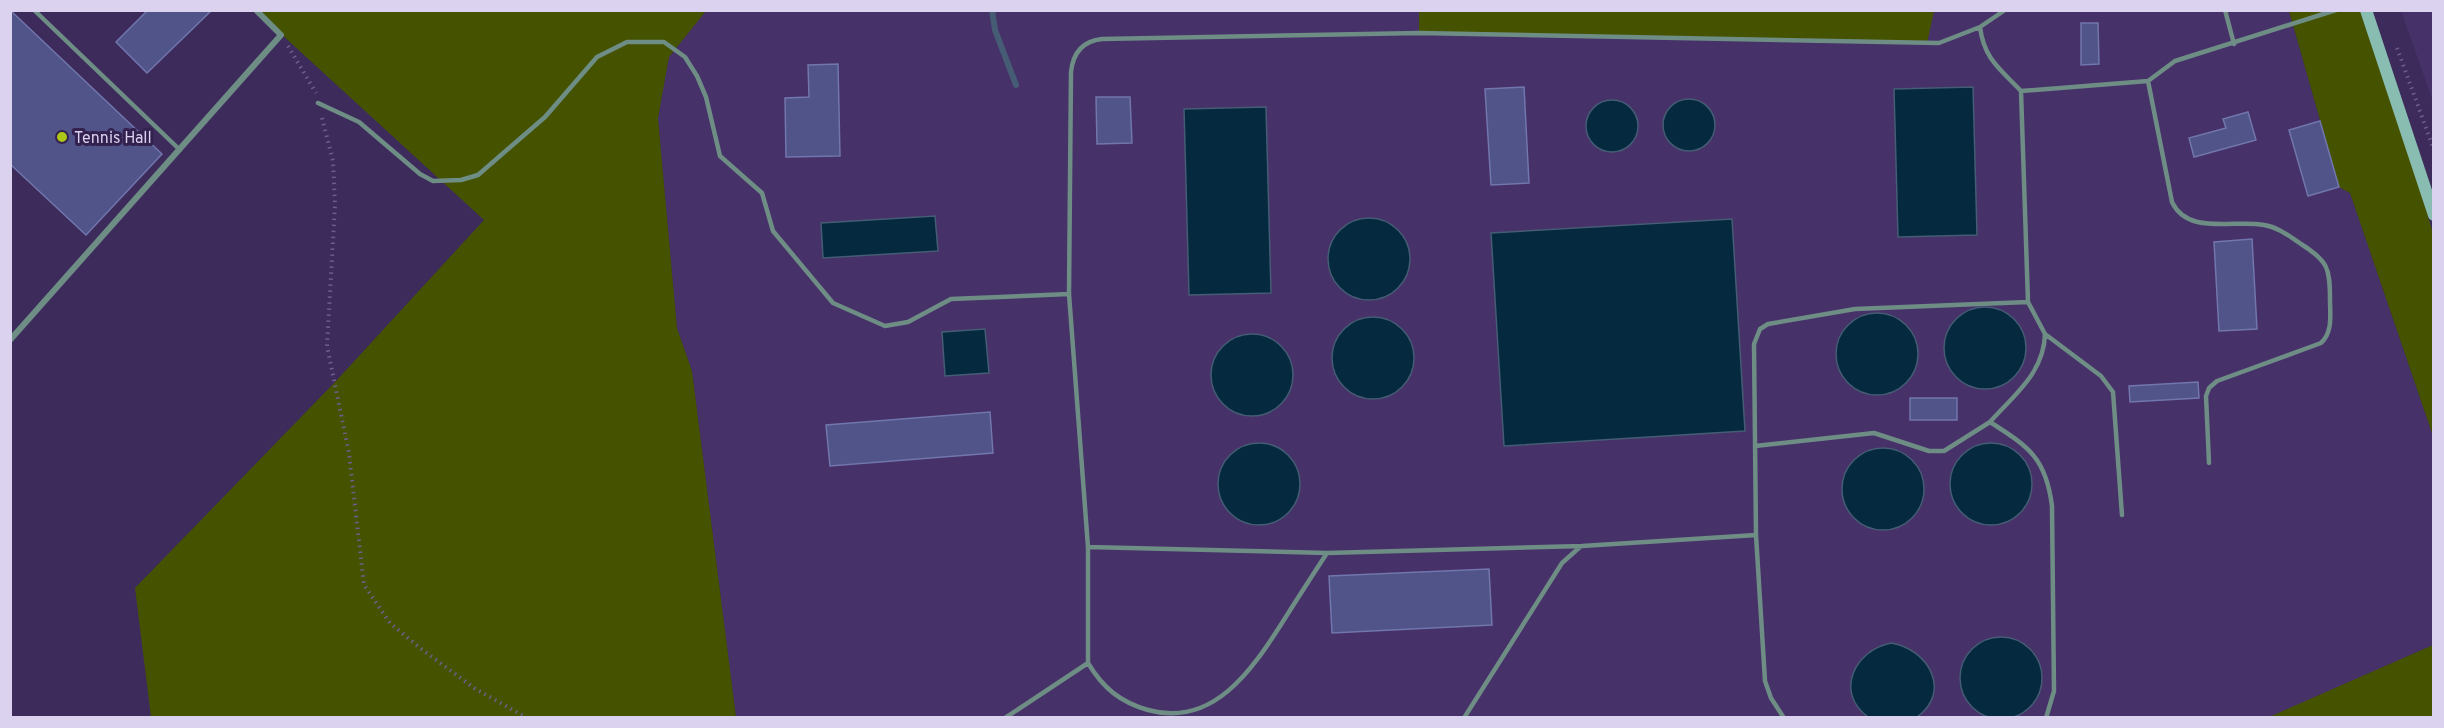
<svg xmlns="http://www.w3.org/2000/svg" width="2444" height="728" font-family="Overpass,sans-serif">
<rect width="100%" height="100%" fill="#3d2b5b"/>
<!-- built -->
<path fill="#463169" d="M706,10L2289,11L2339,187L2350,193L2433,436V645L2269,718L736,717L692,371L677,328L658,118L669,57Z
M2401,11H2433V101Z"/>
<!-- green -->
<path fill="#455200" d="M1419,10L1934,11L1927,43L1419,33Z
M256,11H706L669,57L658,118L677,328L692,371L736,717H151L135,588L336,381L484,220Z
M2289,11H2366L2433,233V436L2350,193L2339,187Z
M2433,645V717H2269Z"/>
<!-- water -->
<path fill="#052a3f" stroke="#455c74" stroke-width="1.5" d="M1973,87L1977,235L1898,237L1894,89Z
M1663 125a26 26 0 1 1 52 0a26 26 0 1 1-52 0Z
M1586 126a26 26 0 1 1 52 0a26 26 0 1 1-52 0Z
M1266,107L1271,293L1189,295L1184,109Z
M935,216L938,251L823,258L821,223Z
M1328 259a41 41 0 1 1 82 0a41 41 0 1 1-82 0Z
M1732,219L1745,431L1504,446L1491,233Z
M1944 348a41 41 0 1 1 82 0a41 41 0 1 1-82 0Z
M1836 354a41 41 0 1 1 82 0a41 41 0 1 1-82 0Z
M1332 358a41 41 0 1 1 82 0a41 41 0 1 1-82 0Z
M985,329L989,373L945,376L942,332Z
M1211 375a41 41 0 1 1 82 0a41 41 0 1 1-82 0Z
M1950 484a41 41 0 1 1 82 0a41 41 0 1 1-82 0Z
M1218 484a41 41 0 1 1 82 0a41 41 0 1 1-82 0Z
M1842 489a41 41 0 1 1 82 0a41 41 0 1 1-82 0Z
M1960 678a41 41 0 1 1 82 0a41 41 0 1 1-82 0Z
M1891,643C1929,649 1952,692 1917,717H1868C1834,692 1855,650 1891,643Z"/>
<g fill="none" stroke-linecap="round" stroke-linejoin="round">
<!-- stream -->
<path stroke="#455c74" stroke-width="6" d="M992,10L995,30L1016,85"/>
</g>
<!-- building -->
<path fill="#505488" stroke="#7176ac" stroke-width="1.5" d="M10,10L162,154L86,235L10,164Z
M148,10H212L147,73L116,42Z
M2081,23H2098L2099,64L2081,65Z
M838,64L840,156L786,157L785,98L809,97L808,65Z
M1524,87L1529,183L1491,185L1485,89Z
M1096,97H1130L1132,143L1097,144Z
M2248,112L2256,140L2194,157L2189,138L2226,128L2223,119Z
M2320,121L2339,187L2308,196L2289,130Z
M2252,239L2257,329L2219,331L2214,242Z
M2198,382L2199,398L2130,402L2129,386Z
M1910,398H1957V420H1910Z
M990,412L993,453L830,466L826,425Z
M1489,569L1492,625L1332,633L1329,576Z"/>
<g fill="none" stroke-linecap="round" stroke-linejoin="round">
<!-- path -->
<path stroke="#6e5e89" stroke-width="4" stroke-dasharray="1.5 4.5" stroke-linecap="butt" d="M288,46L316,93
M2397,48L2434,150
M322,118L333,161L335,205L327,346L349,453L364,585L390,623L420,648L474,688L527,718"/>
<!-- lane -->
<path stroke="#6d8d85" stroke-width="4.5" d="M34,10L180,150
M2225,10L2234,44
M1980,27L2005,10
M2148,81L2172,202C2188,236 2235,219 2264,225C2278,227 2289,236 2301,244C2328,261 2330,268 2330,300C2330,315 2333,332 2321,343L2217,381L2209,388L2206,396L2209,463
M318,103L359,122L420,174L433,181L461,180L478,175L545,117L597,57L627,42H664L685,57L697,76L706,97L720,156L762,193L773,231L833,303L885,326L908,322L951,299L1069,294
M2045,334C2044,373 2014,395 1990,422C2029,447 2046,458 2052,506L2054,691L2046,718
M1755,446L1874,433L1929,451H1944L1990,422
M2122,515L2113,392L2101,376L2045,334L2028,302L2021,91L2148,81L2175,61L2336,10
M1756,535L1765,681L1771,698L1784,718
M1088,547L1327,553L1582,546L1756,535L1754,344L1760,329L1768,324L1855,309L2028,302
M1088,663C1103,688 1120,702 1148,710C1213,728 1252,670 1282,623C1297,599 1312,576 1327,553
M1005,718L1088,663V547L1069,294L1071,72C1073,53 1083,41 1102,39L1419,33L1939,43L1980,27C1984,59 2000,69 2021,91
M1464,718L1562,563L1580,547"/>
<!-- street -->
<path stroke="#6d8d85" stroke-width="6" d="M10,340L281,35L256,10"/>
<!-- secondary -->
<path stroke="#89bdb2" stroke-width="12" d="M2366,10L2434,215"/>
</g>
<!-- markers -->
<circle fill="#abc614" stroke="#332150" stroke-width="2" cx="62" cy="137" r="6"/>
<g text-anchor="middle" stroke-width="6" stroke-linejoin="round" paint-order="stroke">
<!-- poi labels -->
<g font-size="16" fill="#dbd2f0" stroke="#332150" text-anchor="start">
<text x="74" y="143">Tennis Hall</text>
</g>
</g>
<!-- border -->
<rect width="2444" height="728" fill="none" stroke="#dbd2f0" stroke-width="24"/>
</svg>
